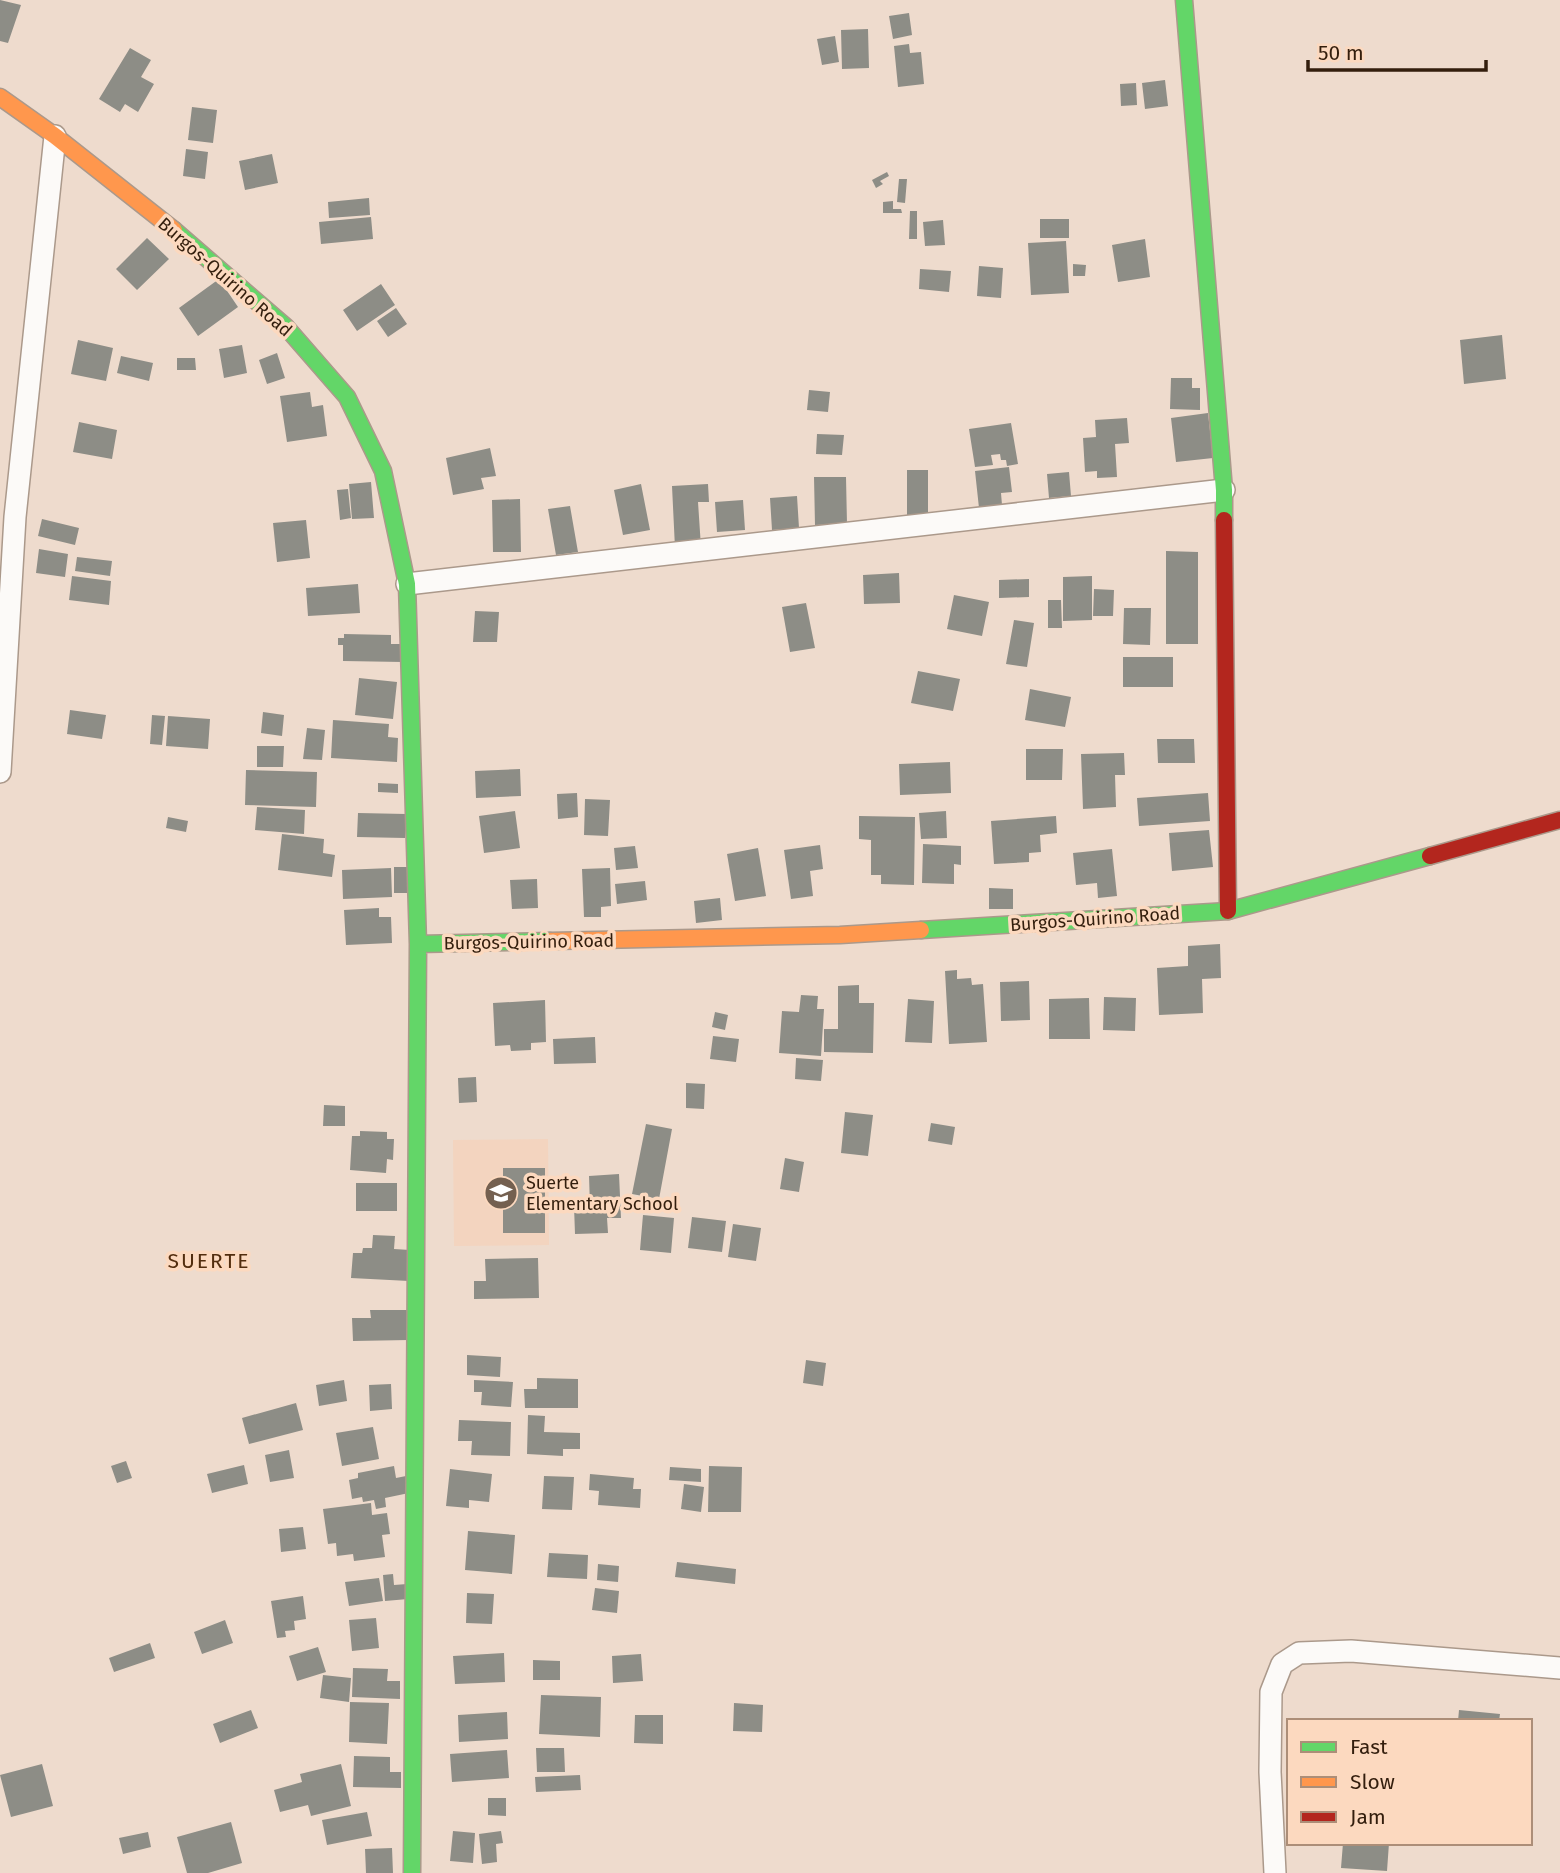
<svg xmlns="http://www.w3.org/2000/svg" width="1560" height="1873" font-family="'Fira Sans',sans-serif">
<rect width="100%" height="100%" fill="#eedbcd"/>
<!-- built -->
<path fill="#f3d4bf" d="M548,1139L549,1245L454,1246L453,1140Z"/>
<!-- building -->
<path fill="#8d8d86" d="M0,0L21,5L8,43L0,41Z
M909,13L912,35L893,39L889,16Z
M868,29L869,68L842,69L841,30Z
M835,36L839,62L822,65L817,39Z
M909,44L910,53L921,52L924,84L898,87L894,46Z
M130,48L151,60L141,77L154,84L138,112L125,104L120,112L99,99Z
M1165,80L1168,106L1145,109L1142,83Z
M1136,83L1137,105L1121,106L1120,84Z
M192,107L217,110L213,143L188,140Z
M186,149L208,152L205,179L183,176Z
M272,154L278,183L245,190L239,161Z
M887,172L889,176L880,181L883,184L876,188L872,180Z
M899,179H907L905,203L897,202Z
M369,198L370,215L329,218L328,202Z
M893,201V209H901L902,213H883V202Z
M910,211H917V239H909Z
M371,217L373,239L321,244L319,222Z
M1040,219H1069V238H1040Z
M943,220L945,245L925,246L923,222Z
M147,238L169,259L137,290L116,269Z
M1145,239L1150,277L1118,282L1112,245Z
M1066,241L1069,293L1031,295L1028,243Z
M1073,264L1086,265L1085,276H1073Z
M979,266L1003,268L1001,298L977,296Z
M920,269L951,271L949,292L919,289Z
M219,279L238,307L198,336L179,308Z
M381,284L395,305L357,331L343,310Z
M396,308L407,324L388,337L377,321Z
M1502,335L1506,379L1464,384L1460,340Z
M78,340L113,348L106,381L71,374Z
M242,345L247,373L224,378L219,349Z
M277,353L285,378L267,384L259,360Z
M121,356L153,363L149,381L117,373Z
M177,358H195L196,370H177Z
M1171,378H1192V388H1200V410L1170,409Z
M809,390L830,392L828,412L807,410Z
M310,392L312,407L323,405L327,436L287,442L280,396Z
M1208,413L1213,458L1176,462L1171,418Z
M1127,418L1129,443L1115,444L1117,477L1097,478V471L1085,472L1083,438L1096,437L1095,420Z
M79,422L117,430L112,459L73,452Z
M1011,423L1018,464L1007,466L1006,460H1001L1000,454L991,455L993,465L975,467L969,429Z
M817,434L844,435L842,455L816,454Z
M490,448L496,476L481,478L484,489L453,495L446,458Z
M1009,467L1012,492L1001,493L1002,505L979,508L975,471Z
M907,470H928V516H907Z
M1069,472L1071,496L1049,498L1047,474Z
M814,477H846L847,524L815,525Z
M371,482L374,518L352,519L349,484Z
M641,484L650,530L623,535L614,490Z
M708,484L709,502H698L701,547L675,548L672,486Z
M348,489L351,518L340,520L337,490Z
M797,496L799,528L772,530L770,498Z
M520,499L521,552H493L492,500Z
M743,500L745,530L717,532L715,502Z
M570,506L578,552L556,555L548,509Z
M42,519L79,528L75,545L38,536Z
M306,520L310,558L277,562L273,523Z
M39,549L68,554L65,577L36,573Z
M1166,551L1198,552V644H1166Z
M77,557L112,561L110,576L75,571Z
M899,573L900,603L864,604L863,575Z
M72,576L111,581L109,605L69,600Z
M1092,576V620L1063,621V577Z
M1029,579V597L999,598V580Z
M358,584L360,613L308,616L306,588Z
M1094,589L1114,590L1113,616H1093Z
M954,595L989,602L982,636L947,629Z
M1048,600H1061L1062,628H1048Z
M806,603L815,648L790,652L782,607Z
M1124,608H1151L1150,645L1123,644Z
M475,611L499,612L497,642H473Z
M1014,620L1034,623L1027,667L1006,664Z
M344,634L391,635V644H404L403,662L343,661V645H338V638H344Z
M1123,657H1173V687H1123Z
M918,671L960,679L953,711L911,703Z
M359,678L397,682L393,719L355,715Z
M1030,689L1071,697L1065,727L1025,720Z
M70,710L106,715L102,739L67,734Z
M263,712L284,715L282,736L261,733Z
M152,715L165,716L162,745L150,744Z
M168,716L210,719L208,749L166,746Z
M333,720L389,724L388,737L398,738L397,762L331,758Z
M307,728L325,730L322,760L303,759Z
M1157,739H1194L1195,763H1158Z
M257,746H284L283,767H257Z
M1026,749H1063L1062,780H1026Z
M1124,753L1125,775H1115L1116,807L1083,809L1081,754Z
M950,762L951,793L900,795L899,764Z
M520,769L521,796L476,798L475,771Z
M246,770L317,772L316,807L245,805Z
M378,783L398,784V793L378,792Z
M577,793L578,817L558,819L557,794Z
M1208,793L1210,821L1139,826L1137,798Z
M585,799L610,800L608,836L584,835Z
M257,807L305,810L304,834L255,830Z
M515,811L520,848L484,853L479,816Z
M946,811L947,838L921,839L919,813Z
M358,813L406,814L405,838L357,837Z
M859,816L915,817L914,885L881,884V875H871V840L859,839Z
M1056,816L1057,833L1040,835L1041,852L1029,853V862L994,864L991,821Z
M168,817L188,821L186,832L166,828Z
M1209,830L1213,867L1172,871L1169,833Z
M282,834L324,839L323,853L335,855L332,877L278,870Z
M923,844L961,846V865L954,864V884L922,883Z
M820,845L823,869L810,871L813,896L791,899L784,850Z
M635,846L638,868L616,870L614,848Z
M758,848L766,896L735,901L727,854Z
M1112,849L1117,896L1098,898L1097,883L1076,885L1073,853Z
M394,867H411V893H394Z
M391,868L392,897L343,899L342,870Z
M610,868L611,906L601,907V917H584L582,869Z
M537,879L538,908L512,909L510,880Z
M645,881L647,900L617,904L615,884Z
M989,888L1013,889V909H989Z
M720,898L722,920L696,923L694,901Z
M379,908V917H391L392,943L346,945L344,910Z
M1220,944L1221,978L1202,979L1203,1013L1159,1015L1157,968L1188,966V946Z
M957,970V979L971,978L972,985L983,984L987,1042L949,1044L945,971Z
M1029,981L1030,1020L1001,1021L1000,982Z
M859,985V1003H874L873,1053L824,1052V1029H838V986Z
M801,995L818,996L817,1009H824L821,1056L779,1053L782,1011L799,1012Z
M1104,997L1136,998L1135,1031L1103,1030Z
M1089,998L1090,1039H1049V999Z
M908,999L934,1001L932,1043L905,1042Z
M545,1000L546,1042L531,1043V1050L511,1051L510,1045L495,1046L493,1003Z
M715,1012L728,1015L725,1030L712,1027Z
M713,1036L739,1039L736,1062L710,1059Z
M595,1037L596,1063L554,1064L553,1039Z
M796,1058L823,1060L821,1081L795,1079Z
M476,1077L477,1102L459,1103L458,1078Z
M686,1083L705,1084L704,1109L686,1108Z
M324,1105L345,1106V1126H323Z
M845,1112L873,1115L868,1156L841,1153Z
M931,1123L955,1127L952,1145L928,1141Z
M646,1124L672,1129L659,1199L632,1194Z
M360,1131L387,1132V1139H394L393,1160L387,1159L386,1173L350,1170L352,1136H360Z
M785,1158L804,1162L799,1192L780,1189Z
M503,1168H545V1233H503Z
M619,1174L621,1218H607L608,1233L575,1234L574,1206H590L589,1176Z
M356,1183H397V1211H356Z
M643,1215L674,1218L671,1253L640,1250Z
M692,1217L726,1221L722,1252L688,1248Z
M733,1224L761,1228L756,1261L728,1257Z
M373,1235L395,1236L394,1249L410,1250L409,1281L351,1278L353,1253H362L363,1248H372Z
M538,1258L539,1298L474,1299V1281H486L485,1259Z
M370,1310H408L409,1340L353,1341L352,1318H371Z
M467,1355L501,1357L500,1377L467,1375Z
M806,1360L826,1363L823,1386L803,1383Z
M537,1378L578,1379V1408H525L524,1389H537Z
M344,1380L347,1401L319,1406L316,1385Z
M474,1380L513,1382L511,1407L481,1405L482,1392H474Z
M391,1384L392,1409L370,1411L369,1385Z
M296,1403L303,1430L249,1444L242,1418Z
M528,1415L545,1416L544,1432L580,1433V1449H563V1456L527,1454Z
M459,1420L511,1422L510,1456L471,1455L472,1441H458Z
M373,1427L379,1459L342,1466L336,1433Z
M289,1450L294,1478L270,1482L265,1455Z
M126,1461L132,1478L117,1483L111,1466Z
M244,1465L248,1484L212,1493L207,1474Z
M394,1466L396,1478L406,1476L409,1493L385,1498L386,1507L376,1509L374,1500L363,1502L362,1497L352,1499L349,1480L358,1478V1473Z
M709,1466L742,1467L741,1512H708Z
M670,1467L701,1469V1482L669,1480Z
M450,1469L492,1474L489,1502L469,1500V1508L446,1506Z
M590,1474L634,1478L633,1489H641L640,1508L598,1505L599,1491L589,1490Z
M544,1476L574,1477L572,1510L542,1509Z
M684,1484L704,1487L701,1512L681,1509Z
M371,1503L372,1515L387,1513L390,1534L382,1535L385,1557L354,1561L353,1554L337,1556L336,1543L328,1544L323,1509Z
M303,1527L306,1549L281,1552L279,1529Z
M468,1531L515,1535L512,1574L465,1570Z
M549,1553L588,1555L587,1579L547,1577Z
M677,1562L736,1569L735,1584L675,1577Z
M598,1564L619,1566L618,1582L597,1580Z
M393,1574L394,1585L407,1584L408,1599L385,1601L383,1575Z
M379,1578L383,1601L349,1606L345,1582Z
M595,1588L619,1591L617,1613L592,1610Z
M467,1593L494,1594L492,1624L466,1623Z
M303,1596L306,1619L294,1621L295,1630L285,1631L286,1637L277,1638L271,1601Z
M376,1618L379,1648L352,1651L349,1620Z
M225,1620L233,1643L202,1654L194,1632Z
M150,1643L155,1658L114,1672L109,1658Z
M318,1647L326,1672L297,1681L289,1656Z
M504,1653L505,1682L455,1684L453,1656Z
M641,1654L643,1681L613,1683L612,1656Z
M533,1660L560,1661V1680H533Z
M353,1668L388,1669L387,1681H400V1699L352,1697Z
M323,1675L351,1678L349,1702L320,1698Z
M541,1695L601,1697L600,1737L539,1734Z
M350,1702L389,1703L387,1744L349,1742Z
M734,1703L763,1705L762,1732L733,1731Z
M251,1710L258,1728L220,1743L213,1724Z
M1459,1710L1500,1714L1499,1721H1458Z
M507,1712L508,1739L459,1742L458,1715Z
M635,1715H663V1744L634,1743Z
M536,1748H564L565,1772H537Z
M507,1750L509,1778L452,1782L450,1754Z
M354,1756L390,1757V1772H401V1788L353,1787Z
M42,1764L53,1806L11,1817L0,1775Z
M341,1764L351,1806L311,1816L308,1805L280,1812L274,1790L302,1782L300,1774Z
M580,1775L581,1790L536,1792L535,1777Z
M488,1798H506V1816L488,1815Z
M367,1812L372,1836L327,1845L322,1820Z
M231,1822L242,1863L208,1873H187L177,1837Z
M453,1831L475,1833L473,1863L450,1861Z
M501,1831L503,1843L496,1844L497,1862L482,1864L479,1834Z
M148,1832L151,1847L123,1854L119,1838Z
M1343,1843H1389L1387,1871L1341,1868Z
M392,1848L393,1873H366L365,1849Z"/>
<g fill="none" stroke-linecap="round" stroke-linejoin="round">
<defs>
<path id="street" d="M407,584L1224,490
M0,772L15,517L55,136
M1275,1873L1270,1772L1271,1692L1282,1664L1299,1653L1351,1651L1560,1668"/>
<path id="fast" d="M1184,0L1224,490V520
M174,230L286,327L347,397L383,471L407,584L418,944L550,941
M921,930L1228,911L1430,856
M412,1873L418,944"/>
<path id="slow" d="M0,97L55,136L174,230
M550,941L840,935L921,930"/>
<path id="jam" d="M1224,520L1228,911
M1430,856L1560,820"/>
</defs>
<!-- street casing -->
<use href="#street" stroke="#ab998b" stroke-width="24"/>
<!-- fast casing -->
<use href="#fast" stroke="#ab998b" stroke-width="19"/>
<!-- slow casing -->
<use href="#slow" stroke="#ab998b" stroke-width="19"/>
<!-- jam casing -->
<use href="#jam" stroke="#ab998b" stroke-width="19"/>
<!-- street -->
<use href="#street" stroke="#fcfaf8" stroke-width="21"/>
<!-- fast -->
<use href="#fast" stroke="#63d668" stroke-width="16"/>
<!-- slow -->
<use href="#slow" stroke="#ff974d" stroke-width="16"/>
<!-- jam -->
<use href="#jam" stroke="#b3261e" stroke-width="16"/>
</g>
<!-- icons -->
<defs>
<symbol id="school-disc" viewBox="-11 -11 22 22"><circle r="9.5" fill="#746050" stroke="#fcd9bf"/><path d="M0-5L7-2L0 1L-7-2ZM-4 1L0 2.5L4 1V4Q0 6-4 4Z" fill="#fff"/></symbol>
</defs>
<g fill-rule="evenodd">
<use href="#school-disc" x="482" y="1174" width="38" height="38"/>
</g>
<g text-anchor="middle" stroke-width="7" stroke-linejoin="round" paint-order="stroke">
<!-- street labels -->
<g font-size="18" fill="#331e0d" stroke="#fcd9bf">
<text transform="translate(225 277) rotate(41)" y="6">Burgos-Quirino Road</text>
<text transform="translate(1095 919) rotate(-4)" y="6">Burgos-Quirino Road</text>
<text transform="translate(529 942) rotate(-1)" y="6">Burgos-Quirino Road</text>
</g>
<!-- poi labels -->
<g font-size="18" fill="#331e0d" stroke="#fcd9bf" text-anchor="start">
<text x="526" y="1189">Suerte<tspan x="526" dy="21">Elementary School</tspan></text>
</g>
<!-- quarter labels -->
<g font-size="21" letter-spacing="2" fill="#522d0e" stroke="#fcd9bf">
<text x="209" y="1268">SUERTE</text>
</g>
</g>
<!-- legend -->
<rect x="1287" y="1719" width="245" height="126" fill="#fcd9bf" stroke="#ac8e78" stroke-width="2"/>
<rect x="1301" y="1742" width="35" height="10" fill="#63d668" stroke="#ac8e78" stroke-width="2"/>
<text x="1350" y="1754" font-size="21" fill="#331e0d">Fast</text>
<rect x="1301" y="1777" width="35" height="10" fill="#ff974d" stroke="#ac8e78" stroke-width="2"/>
<text x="1350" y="1789" font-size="21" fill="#331e0d">Slow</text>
<rect x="1301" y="1812" width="35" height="10" fill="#b3261e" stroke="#ac8e78" stroke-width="2"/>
<text x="1350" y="1824" font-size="21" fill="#331e0d">Jam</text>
<!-- scale -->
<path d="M1308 60v10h178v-10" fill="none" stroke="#331e0d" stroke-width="3.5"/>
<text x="1318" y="60" font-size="21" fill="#331e0d" stroke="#fcd9bf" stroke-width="5" paint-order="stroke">50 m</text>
</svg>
